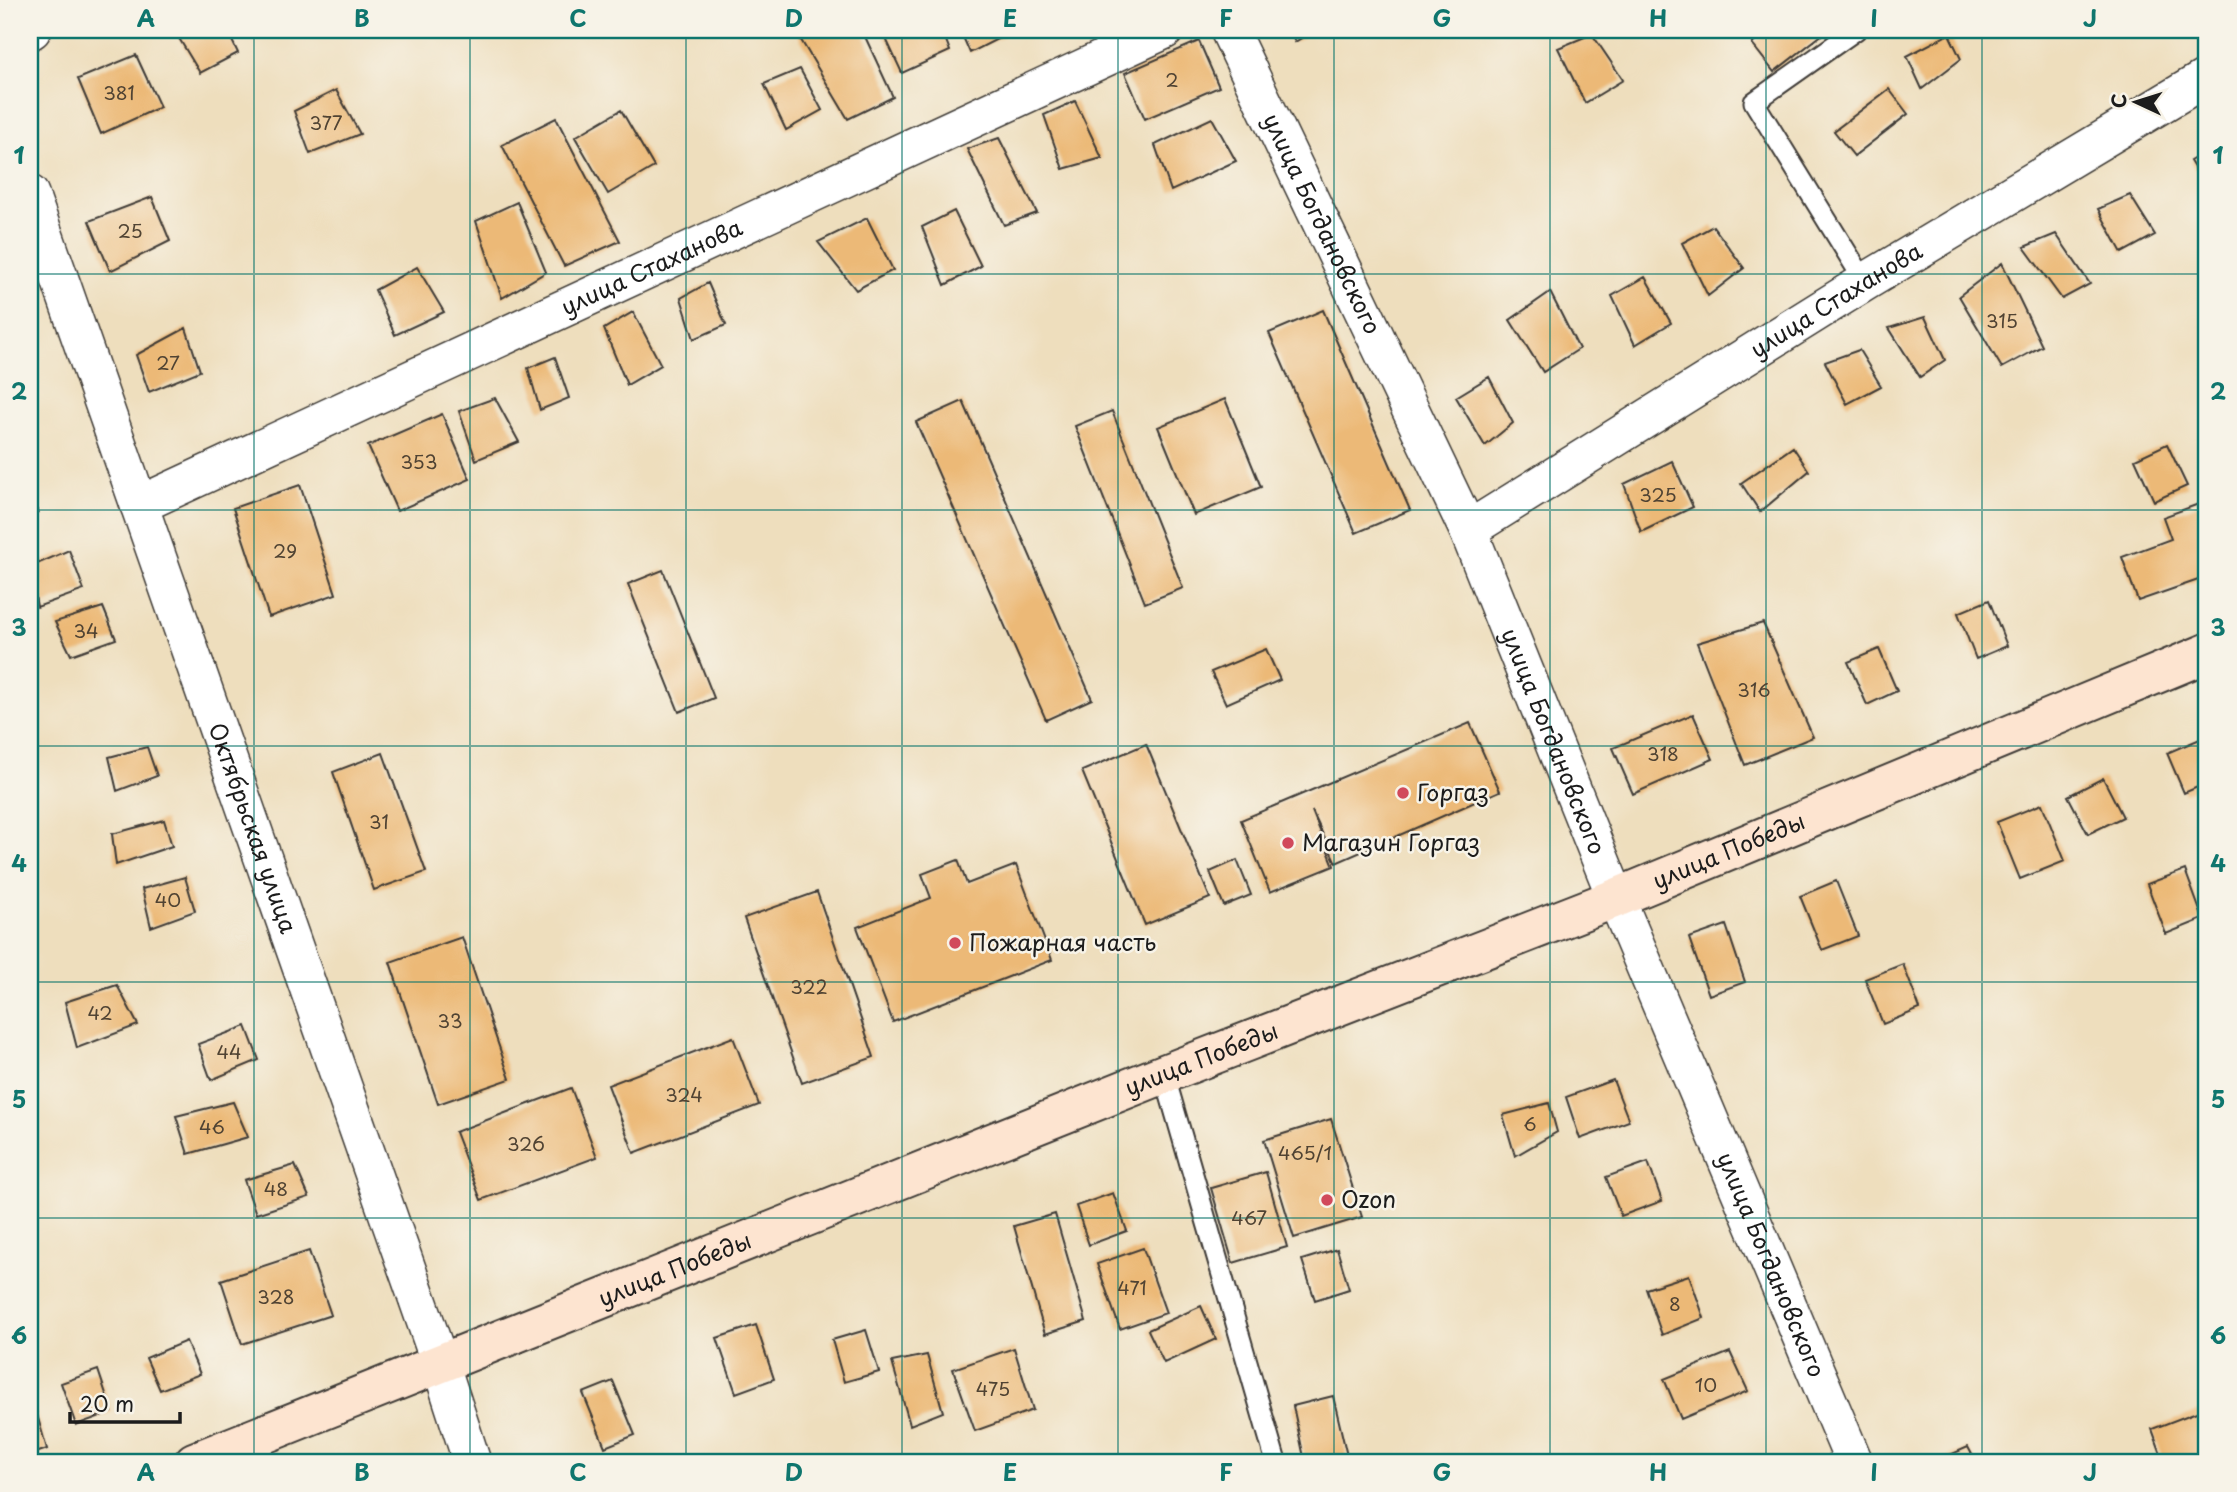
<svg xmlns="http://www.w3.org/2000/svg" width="2237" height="1492" font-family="'Playpen Sans',sans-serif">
<rect width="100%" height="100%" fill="#f7f3e8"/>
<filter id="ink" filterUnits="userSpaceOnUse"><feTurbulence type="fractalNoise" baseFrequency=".0143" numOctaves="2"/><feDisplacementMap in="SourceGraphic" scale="14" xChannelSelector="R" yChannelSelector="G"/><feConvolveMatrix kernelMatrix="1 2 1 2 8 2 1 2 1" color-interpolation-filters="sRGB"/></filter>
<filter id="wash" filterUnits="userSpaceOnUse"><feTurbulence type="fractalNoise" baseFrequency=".00686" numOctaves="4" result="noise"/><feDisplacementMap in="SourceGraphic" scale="28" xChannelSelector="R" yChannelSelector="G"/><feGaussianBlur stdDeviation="1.57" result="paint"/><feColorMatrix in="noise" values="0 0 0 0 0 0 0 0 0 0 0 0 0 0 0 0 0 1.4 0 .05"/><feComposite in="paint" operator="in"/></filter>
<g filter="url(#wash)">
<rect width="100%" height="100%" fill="#eedebd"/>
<g id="blocks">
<!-- building -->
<path fill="#ecb977" d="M189,30H227L238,53L200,73L177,35Z
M795,30H862L893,97L848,119Z
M882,30H942L950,51L902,73Z
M960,30H1015L970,53Z
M1289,30H1314L1295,42Z
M1770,30H1828L1774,72L1752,44Z
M1592,34L1623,80L1585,103L1558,48Z
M1949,34L1961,59L1922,89L1907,56Z
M1199,41L1219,87L1145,119L1125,73Z
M136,55L160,107L101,134L78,79Z
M800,69L822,110L786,130L764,84Z
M1889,89L1908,114L1854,156L1834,131Z
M336,90L360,134L310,154L294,111Z
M1075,101L1102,158L1063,169L1044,115Z
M621,110L654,167L608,194L575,137Z
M556,118L620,241L564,266L502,145Z
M1212,118L1236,161L1171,191L1155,145Z
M999,138L1037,213L1004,225L967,149Z
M2207,151V189L2190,161Z
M2130,195L2155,235L2122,253L2098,209Z
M152,197L170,241L110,271L89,221Z
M517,202L546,272L502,298L476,221Z
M954,211L981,266L945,285L922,227Z
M867,218L893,270L856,290L818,242Z
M1713,226L1744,268L1708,296L1682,243Z
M2056,234L2090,284L2062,299L2024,247Z
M2002,263L2042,346L2002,368L1959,296Z
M417,267L444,312L395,335L375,290Z
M1645,277L1671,323L1635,345L1612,296Z
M708,283L726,325L694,339L681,298Z
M1550,292L1579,349L1543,372L1510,320Z
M1323,310L1410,510L1356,533L1269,333Z
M633,312L661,365L627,385L604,329Z
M1925,317L1945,360L1920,377L1889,328Z
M186,328L200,371L149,392L136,355Z
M1859,350L1881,386L1847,404L1825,362Z
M555,357L569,398L540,410L528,368Z
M1489,377L1513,423L1485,446L1456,397Z
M495,398L519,442L476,460L459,411Z
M1225,399L1261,487L1194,515L1158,427Z
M963,401L1092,699L1046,720L916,422Z
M1112,411L1183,588L1145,603L1075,426Z
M442,414L470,479L397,511L368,446Z
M2167,444L2187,486L2154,501L2135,459Z
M1793,447L1809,471L1760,512L1741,483Z
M1672,461L1693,507L1641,532L1624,484Z
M300,485L336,594L269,617L233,508Z
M30,493L38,512L30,516Z
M2207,501V577L2138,601L2122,557L2171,539L2163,517Z
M69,550L84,590L37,607L30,567Z
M663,570L714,698L679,712L628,584Z
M1989,600L2007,646L1976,659L1958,613Z
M103,607L116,639L71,655L55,622Z
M1763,623L1813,737L1745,765L1697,643Z
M1266,649L1280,680L1226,704L1211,672Z
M1879,649L1897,691L1867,705L1848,662Z
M1693,714L1713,759L1633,794L1613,748Z
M1470,723L1500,791L1336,863L1312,811L1334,866L1270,892L1241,820Z
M2207,736V783L2184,793L2167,753Z
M1146,744L1210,898L1145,925L1082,771Z
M147,747L157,776L117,791L109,757Z
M383,753L426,872L374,890L333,772Z
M2103,778L2123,817L2088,834L2068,796Z
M2042,804L2065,861L2020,879L1997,822Z
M164,820L172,846L116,865L112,834Z
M958,860L967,884L1016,865L1052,960L893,1022L857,927L931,898L922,874Z
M1237,860L1251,895L1224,906L1210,872Z
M2185,870L2203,919L2166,934L2147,884Z
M185,877L195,911L151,927L142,889Z
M1836,881L1858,936L1822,950L1800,896Z
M817,892L874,1057L802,1083L744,918Z
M1726,925L1745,982L1709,995L1689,938Z
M462,937L510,1079L438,1104L390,962Z
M1903,964L1920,1009L1883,1024L1865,979Z
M117,985L138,1025L77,1048L65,1002Z
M246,1026L259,1060L211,1080L198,1044Z
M733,1037L759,1105L634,1153L608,1085Z
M1613,1080L1629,1121L1580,1139L1566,1097Z
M571,1088L597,1157L481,1200L455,1132Z
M233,1102L248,1137L188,1154L176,1116Z
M1549,1103L1557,1132L1515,1156L1503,1115Z
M1331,1119L1362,1217L1294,1238L1264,1140Z
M1648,1162L1662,1201L1621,1216L1606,1177Z
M295,1165L309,1197L256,1214L244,1180Z
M1266,1172L1287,1247L1233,1263L1211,1188Z
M1113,1193L1127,1231L1089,1245L1076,1206Z
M1055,1214L1086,1321L1045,1334L1014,1226Z
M1143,1248L1166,1313L1120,1329L1097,1264Z
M1337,1249L1349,1289L1315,1300L1302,1260Z
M309,1251L331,1315L242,1344L221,1280Z
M1689,1275L1704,1318L1662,1335L1646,1289Z
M1201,1306L1216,1339L1164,1363L1148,1330Z
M756,1325L774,1379L736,1393L717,1338Z
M866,1330L879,1372L844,1382L832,1340Z
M186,1341L200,1374L160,1390L146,1358Z
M1014,1348L1033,1410L975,1431L953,1369Z
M1730,1352L1748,1391L1681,1419L1664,1379Z
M927,1355L943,1412L910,1425L892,1362Z
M98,1370L112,1412L76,1425L61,1383Z
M613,1381L635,1435L605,1447L583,1393Z
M1333,1396L1347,1456L1305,1462L1293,1406Z
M33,1401L47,1449L30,1455V1402Z
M2207,1408V1462H2164L2152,1429Z
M1968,1447L1976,1462H1934Z"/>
</g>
</g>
<g filter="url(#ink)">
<use href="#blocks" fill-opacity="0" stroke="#3c3934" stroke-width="2"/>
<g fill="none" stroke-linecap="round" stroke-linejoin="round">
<defs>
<path id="lane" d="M1856,30L1754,102L1865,282
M1164,1074L1276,1462"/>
<g id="street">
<path id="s1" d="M1229,30L1468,530L1616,898L1854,1462"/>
<path d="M30,31L32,30"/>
<path id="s2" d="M30,194L441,1366L472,1462"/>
<path id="s3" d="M139,505L1165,30"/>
<path id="s4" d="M1468,530L1865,282L2207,77"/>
</g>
<g id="secondary">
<path id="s5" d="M194,1462L1164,1074L1616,898L2207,653"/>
</g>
</defs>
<!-- lane casing -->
<use href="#lane" stroke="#3c3934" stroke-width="23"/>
<!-- street casing -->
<use href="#street" stroke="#3c3934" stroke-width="40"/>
<!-- secondary casing -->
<use href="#secondary" stroke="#3c3934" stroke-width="42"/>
<!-- lane -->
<use href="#lane" stroke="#fff" stroke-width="19"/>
<!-- street -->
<use href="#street" stroke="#fff" stroke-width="37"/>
<!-- secondary -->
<use href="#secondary" stroke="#fde4d0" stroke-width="38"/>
</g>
</g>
<!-- grid -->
<path fill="none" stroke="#0f766e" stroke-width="2" stroke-opacity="0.55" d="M254,30V1462M470,30V1462M686,30V1462M902,30V1462M1118,30V1462M1334,30V1462M1550,30V1462M1766,30V1462M1982,30V1462M30,274H2207M30,510H2207M30,746H2207M30,982H2207M30,1218H2207"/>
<!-- markers -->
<g fill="#d1495b" stroke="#f7f3e8" stroke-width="2.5">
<circle cx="1403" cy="793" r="7"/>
<circle cx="1288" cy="843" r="7"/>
<circle cx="955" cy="943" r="7"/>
<circle cx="1327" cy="1200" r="7"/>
</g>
<g text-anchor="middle" stroke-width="5" stroke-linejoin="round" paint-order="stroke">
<!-- number labels -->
<g font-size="19" fill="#504333">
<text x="1172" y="87">2</text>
<text x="119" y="100">381</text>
<text x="326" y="130">377</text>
<text x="130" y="238">25</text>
<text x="2002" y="328">315</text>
<text x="168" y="370">27</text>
<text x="419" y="469">353</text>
<text x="1658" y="502">325</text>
<text x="285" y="558">29</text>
<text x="86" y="638">34</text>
<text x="1754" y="697">316</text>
<text x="1663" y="761">318</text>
<text x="379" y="829">31</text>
<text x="168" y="907">40</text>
<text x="809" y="994">322</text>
<text x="100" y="1020">42</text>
<text x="450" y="1028">33</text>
<text x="229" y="1059">44</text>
<text x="684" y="1102">324</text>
<text x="1530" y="1131">6</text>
<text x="212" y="1134">46</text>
<text x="526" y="1151">326</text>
<text x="1305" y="1160">465/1</text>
<text x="276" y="1196">48</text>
<text x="1249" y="1225">467</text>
<text x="1132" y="1295">471</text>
<text x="276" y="1304">328</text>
<text x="1675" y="1311">8</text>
<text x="1706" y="1392">10</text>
<text x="993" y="1396">475</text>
</g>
<!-- street labels -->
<g font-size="23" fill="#1c1c1c" stroke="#f7f3e8">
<text dy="8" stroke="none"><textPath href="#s1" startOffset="215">улица Богдановского</textPath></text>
<text dy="8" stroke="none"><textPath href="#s3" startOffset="565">улица Стаханова</textPath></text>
<text dy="8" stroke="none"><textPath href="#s4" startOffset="434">улица Стаханова</textPath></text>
<text dy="8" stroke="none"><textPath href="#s1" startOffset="782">улица Богдановского</textPath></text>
<text dy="8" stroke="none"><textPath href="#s2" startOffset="672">Октябрьская улица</textPath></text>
<text dy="8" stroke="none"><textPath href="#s5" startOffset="1652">улица Победы</textPath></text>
<text dy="8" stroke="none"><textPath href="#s5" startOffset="1085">улица Победы</textPath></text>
<text dy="8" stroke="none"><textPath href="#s1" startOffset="1349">улица Богдановского</textPath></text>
<text dy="8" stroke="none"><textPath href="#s5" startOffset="518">улица Победы</textPath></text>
</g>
<!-- poi labels -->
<g font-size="23" fill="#1c1c1c" stroke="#f7f3e8" text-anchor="start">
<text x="1417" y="801">Горгаз</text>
<text x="1302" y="851">Магазин Горгаз</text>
<text x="969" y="951">Пожарная часть</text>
<text x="1341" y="1208">Ozon</text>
</g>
</g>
<!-- margin -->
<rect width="2237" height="1492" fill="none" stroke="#f7f3e8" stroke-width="77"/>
<!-- north arrow -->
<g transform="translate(2136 102) rotate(274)" stroke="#f7f3e8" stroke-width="5" paint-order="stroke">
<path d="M0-5L12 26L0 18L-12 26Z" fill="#1c1c1c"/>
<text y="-10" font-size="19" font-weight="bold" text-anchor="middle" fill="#1c1c1c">С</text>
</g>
<!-- scale -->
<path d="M70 1412v10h110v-10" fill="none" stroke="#1c1c1c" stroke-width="3.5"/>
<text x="80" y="1412" font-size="21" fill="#1c1c1c" stroke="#f7f3e8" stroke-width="5" paint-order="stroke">20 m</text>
<rect x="38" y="38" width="2160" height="1416" fill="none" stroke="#0f766e" stroke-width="2.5"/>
<g font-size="23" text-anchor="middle" font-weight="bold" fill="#0f766e">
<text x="146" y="27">A</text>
<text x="362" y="27">B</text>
<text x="578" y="27">C</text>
<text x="794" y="27">D</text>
<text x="1010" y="27">E</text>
<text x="1226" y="27">F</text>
<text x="1442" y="27">G</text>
<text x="1658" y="27">H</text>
<text x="1874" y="27">I</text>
<text x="2090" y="27">J</text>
<text x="19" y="164">1</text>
<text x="2218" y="164">1</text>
<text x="19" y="400">2</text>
<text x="2218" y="400">2</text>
<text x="19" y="636">3</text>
<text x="2218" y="636">3</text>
<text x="19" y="872">4</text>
<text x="2218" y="872">4</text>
<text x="19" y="1108">5</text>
<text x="2218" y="1108">5</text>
<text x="19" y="1344">6</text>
<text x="2218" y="1344">6</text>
<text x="146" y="1481">A</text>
<text x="362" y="1481">B</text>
<text x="578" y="1481">C</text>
<text x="794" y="1481">D</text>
<text x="1010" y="1481">E</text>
<text x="1226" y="1481">F</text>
<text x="1442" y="1481">G</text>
<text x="1658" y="1481">H</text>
<text x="1874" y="1481">I</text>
<text x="2090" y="1481">J</text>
</g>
</svg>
